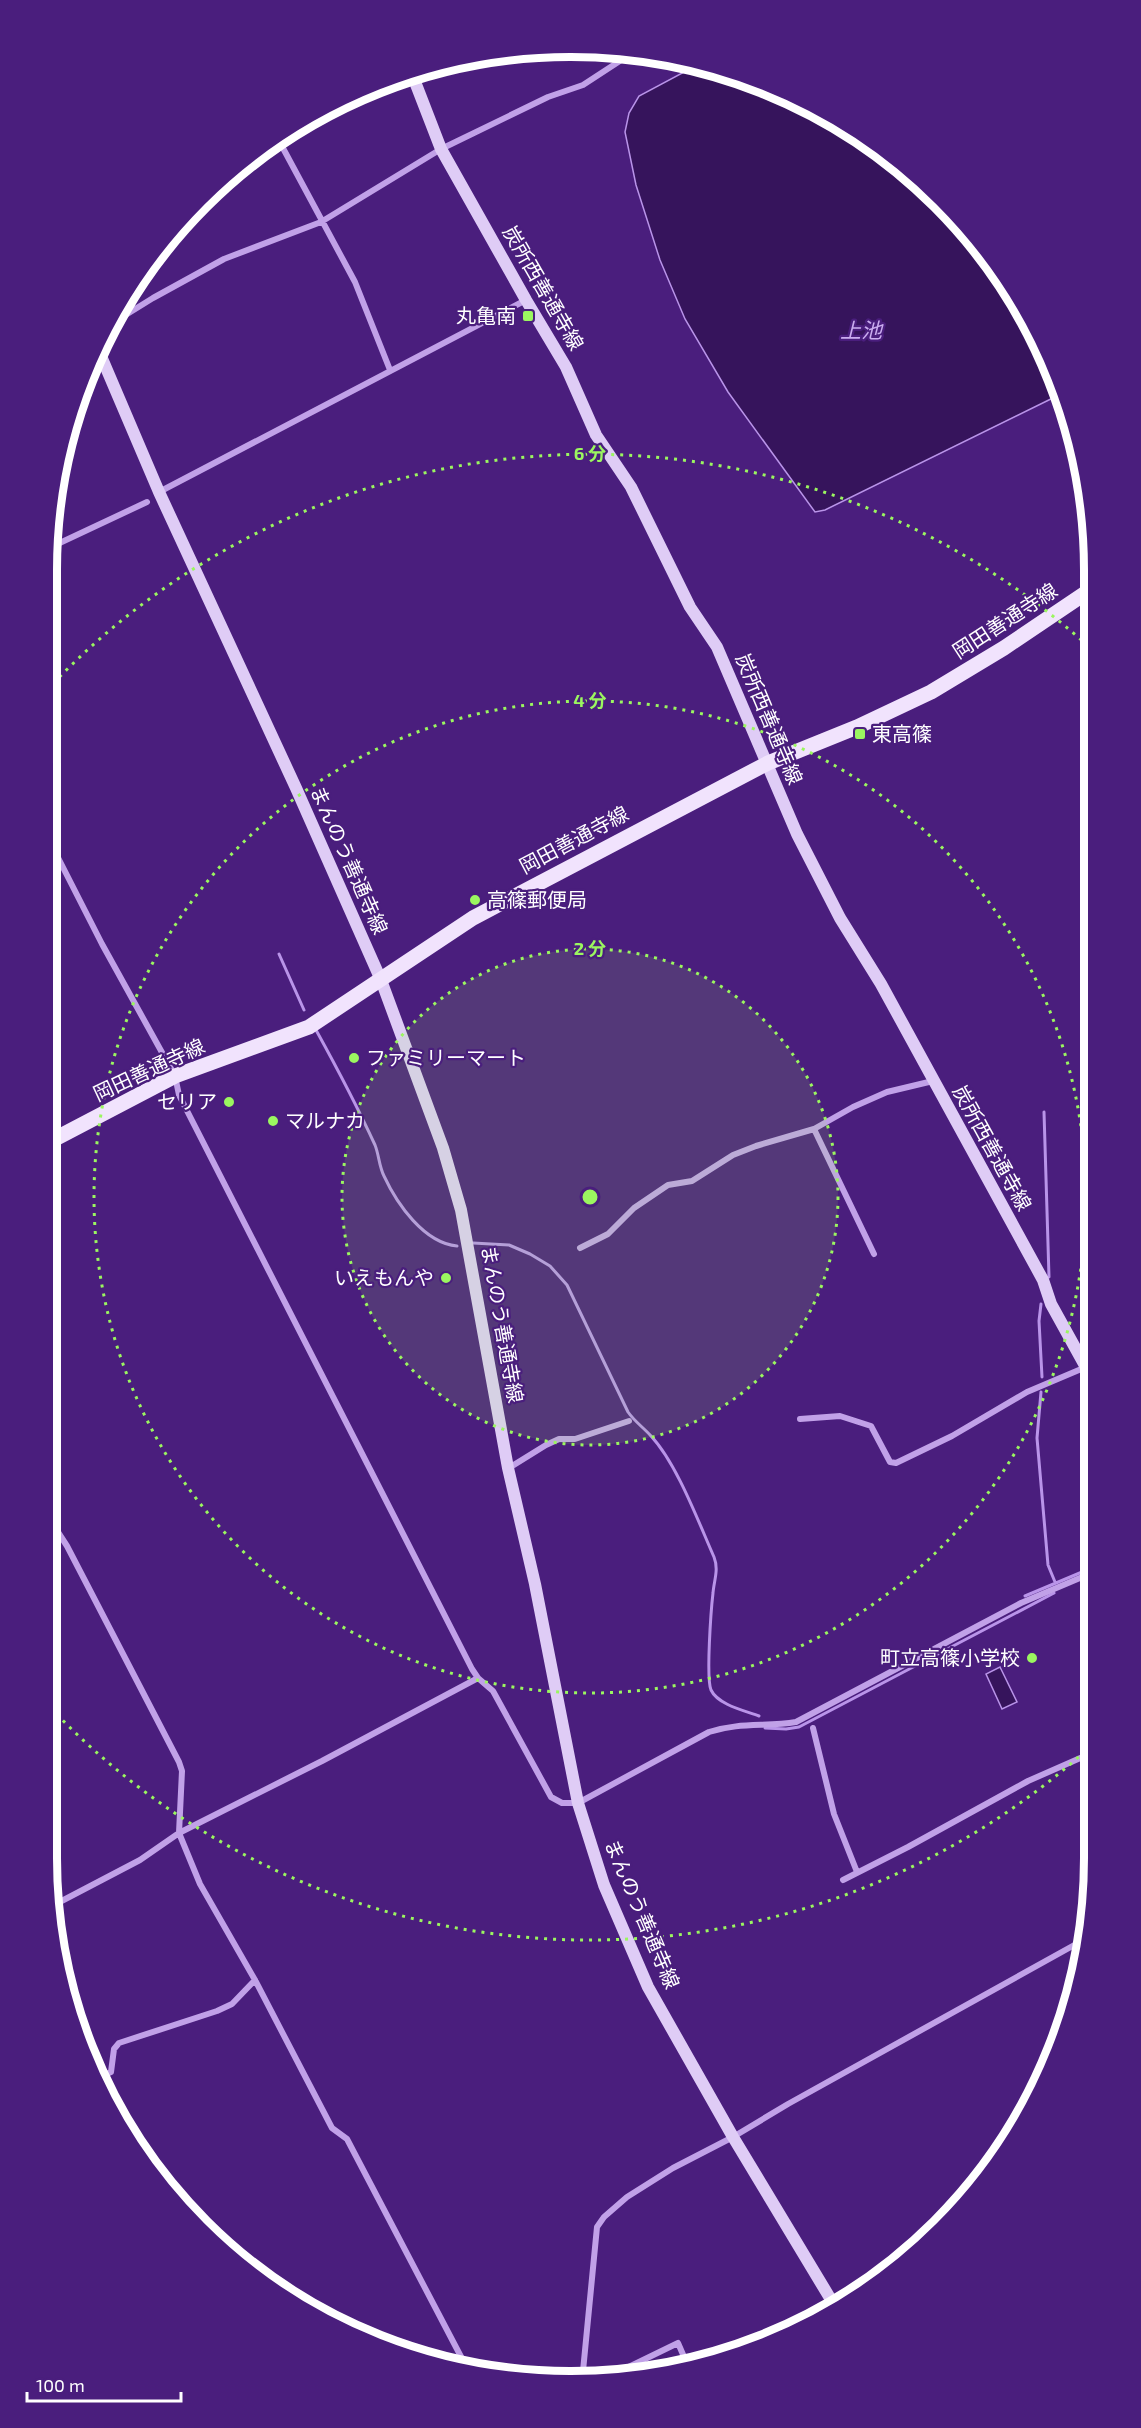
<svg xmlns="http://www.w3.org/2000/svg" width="1141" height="2428" font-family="'Exo 2','Noto Sans JP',sans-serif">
<rect width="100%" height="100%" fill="#4a1e7d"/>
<!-- water -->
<path fill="#36145c" stroke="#b994e9" stroke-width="1.5" d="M699,64L771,86L889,155L986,251L1054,370L1061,394L825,510L815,512L728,392L685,319L660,260L636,185L625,132L629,113L639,96Z
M1000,1667L1017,1702L1002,1709L986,1674Z"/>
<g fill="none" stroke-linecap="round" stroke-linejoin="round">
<!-- stream -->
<path stroke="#b994e9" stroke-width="3" d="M279,954L304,1010
M316,1030C337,1068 357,1106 375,1145C379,1155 379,1166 384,1176C397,1204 424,1243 457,1246
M1044,1112L1049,1277
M473,1243L509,1245L530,1254L550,1266L567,1285L628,1412C635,1422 643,1427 651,1436C677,1464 698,1521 714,1557C719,1570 714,1580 713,1593C711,1610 706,1678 711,1690C718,1705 746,1711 759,1716
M1041,1304L1039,1321L1042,1377
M1041,1392L1037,1438L1048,1565L1055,1582
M1025,1596L1094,1567
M765,1728L786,1729L799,1727L1054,1593"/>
<!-- minor -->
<path stroke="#c1a1e8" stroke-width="6" d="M277,137L355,282L390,370
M111,324L153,298L224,259L321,222L441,149L548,97L583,85L632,53
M159,492L526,300
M49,548L147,502
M47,836L102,944L175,1076L179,1095L472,1669L478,1678L493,1691L551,1797L562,1803H578L709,1732C740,1722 765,1727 796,1722L1021,1603L1094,1572
M814,1129L874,1254
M580,1248L608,1234L634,1208L668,1185L692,1181L733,1155L756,1146L814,1129L853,1107L887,1092L933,1081
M800,1419L840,1416L871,1426L890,1462L896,1463L952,1436L1027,1392L1086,1367
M509,1468L546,1445L559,1439H575L629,1421
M47,1526L56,1529L67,1546L179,1762L182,1771L179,1833L200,1884L255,1980L332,2128L347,2139L469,2372
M813,1728L834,1814L857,1872
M843,1880L908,1847L1028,1781L1094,1752
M54,1905L140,1860L179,1833L322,1761L478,1678
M98,2078L111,2072L114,2049L119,2043L217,2011L232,2004L255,1980
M606,2378L678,2343L688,2366
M580,2381L583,2371L597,2227L604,2217L627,2197L673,2168L733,2137L788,2104L1087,1938"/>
<!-- secondary -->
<path stroke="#dfccf6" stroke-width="12" d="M412,74L441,149L526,300L566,367L596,435L631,487L690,607L717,647L797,834L840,918L881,984L1043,1280L1051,1304L1093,1380
M98,349L159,492L296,788L381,980L443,1148L461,1210L508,1468L535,1584L578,1803L604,1885L648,1987L733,2137L836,2308"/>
<!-- primary -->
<path stroke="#f1e3fd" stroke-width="15" d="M47,1143L175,1076L309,1027L473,918L768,763L857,727L931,692L1004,648L1090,590"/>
</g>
<!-- distance rings -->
<circle cx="590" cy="1197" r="248" fill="#9bf660" fill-opacity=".12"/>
<g fill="none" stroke="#9bf660" stroke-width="3" stroke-dasharray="3 6">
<circle cx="590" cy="1197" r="248"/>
<circle cx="590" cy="1197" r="496"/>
<path d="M1092 1745A743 743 0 0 1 47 1704M47 690A743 743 0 0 1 1087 645"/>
</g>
<!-- markers -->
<g fill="#9bf660" stroke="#4a1e7d" stroke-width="2">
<rect x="522" y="310" width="12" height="12" rx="3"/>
<rect x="854" y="728" width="12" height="12" rx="3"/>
<circle cx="475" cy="900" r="6"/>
<circle cx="354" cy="1058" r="6"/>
<circle cx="229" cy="1102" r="6"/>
<circle cx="273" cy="1121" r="6"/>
<circle cx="446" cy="1278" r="6"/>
<circle cx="1032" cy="1658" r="6"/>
</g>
<g text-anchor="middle" stroke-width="4.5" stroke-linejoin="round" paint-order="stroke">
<!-- street labels -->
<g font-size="20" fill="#fff" stroke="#4a1e7d">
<text transform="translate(543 288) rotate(60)" y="7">炭所西善通寺線</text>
<text transform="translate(1005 621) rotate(-33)" y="7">岡田善通寺線</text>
<text transform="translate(769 719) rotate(67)" y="7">炭所西善通寺線</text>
<text transform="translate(574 840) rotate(-28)" y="7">岡田善通寺線</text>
<text transform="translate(349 860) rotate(66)" y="7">まんのう善通寺線</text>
<text transform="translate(149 1070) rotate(-25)" y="7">岡田善通寺線</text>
<text transform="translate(992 1148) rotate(61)" y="7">炭所西善通寺線</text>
<text transform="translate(502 1324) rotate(80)" y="7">まんのう善通寺線</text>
<text transform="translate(642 1914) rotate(67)" y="7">まんのう善通寺線</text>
</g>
<!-- poi labels -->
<g font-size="20" fill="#fff" stroke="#4a1e7d" text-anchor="end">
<text x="516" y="323">丸亀南</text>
<text x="872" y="741" text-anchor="start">東高篠</text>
<text x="487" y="907" text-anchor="start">高篠郵便局</text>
<text x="366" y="1065" text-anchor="start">ファミリーマート</text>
<text x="217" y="1109">セリア</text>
<text x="285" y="1128" text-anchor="start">マルナカ</text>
<text x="434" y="1285">いえもんや</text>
<text x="1020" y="1665">町立高篠小学校</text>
</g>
<!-- water labels -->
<g font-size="21" font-style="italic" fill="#caacef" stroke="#4a1e7d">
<text x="861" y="338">上池</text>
</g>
</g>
<!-- crop -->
<path d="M0 0H1141V2428H0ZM570 57H571A513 513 0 0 1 1084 570V1858A513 513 0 0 1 571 2371H570A513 513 0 0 1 57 1858V570A513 513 0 0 1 570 57Z" fill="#4a1e7d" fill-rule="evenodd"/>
<path fill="none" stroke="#fff" stroke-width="8" d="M570 57H571A513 513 0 0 1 1084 570V1858A513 513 0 0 1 571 2371H570A513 513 0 0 1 57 1858V570A513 513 0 0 1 570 57Z"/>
<circle cx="590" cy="1197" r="9" fill="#9bf660" stroke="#4a1e7d" stroke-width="3"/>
<g font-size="18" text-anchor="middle" font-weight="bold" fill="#9bf660" stroke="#4a1e7d" stroke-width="4.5" stroke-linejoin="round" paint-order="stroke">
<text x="590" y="460">6 分</text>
<text x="590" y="707">4 分</text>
<text x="590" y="955">2 分</text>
</g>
<!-- scale -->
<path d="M27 2392v9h154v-9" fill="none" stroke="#ffffff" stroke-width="3"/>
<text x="36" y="2392" font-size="18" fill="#ffffff" stroke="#4a1e7d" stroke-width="4.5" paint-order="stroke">100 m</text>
</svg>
